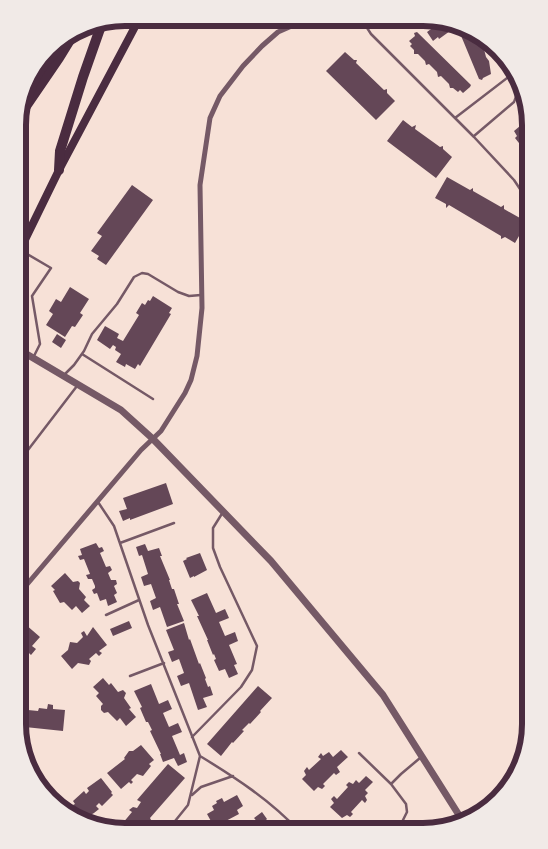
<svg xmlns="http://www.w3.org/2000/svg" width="548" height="849" font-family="'PT Sans Narrow',sans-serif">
<rect width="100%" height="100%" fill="#f7e1d7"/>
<!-- building -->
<path fill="#644757" d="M445,20L454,26L449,30L450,31L439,39L438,37L433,41L427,32L434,27L436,23Z
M457,26L476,34L483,45L486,57L489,61L491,74L483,78L482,80L479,79Z
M417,32L471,85L470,87L463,93L460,90L458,92L453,88H450L449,84L441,76L438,77L437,72L429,64L426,65L425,61L418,54H414V50L410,46L412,44L409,41L415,36L414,33Z
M345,52L354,60H357L356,63L384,90L387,89V93L395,101L376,120L326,71Z
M403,120L412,127L416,125L415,129L440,147L443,146V149L452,157L436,178L387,141Z
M526,121L530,127V157L515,138L517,136L514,131Z
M530,157V169L525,161Z
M447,177L470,190L473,188V191L501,207L504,205V209L527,222L515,243L505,237L501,239V236L449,205L446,208V204L435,198Z
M132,185L153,200L106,265L97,259L99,256L91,251L102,236L97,233Z
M70,287L89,299L80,313L83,315L75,327L72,326L65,337L46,325L53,314L49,311L56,299L61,302Z
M153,296L172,308L169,313L171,314L140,366L138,364L135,369L126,364L125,367L116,362L121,354L115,350L116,347L113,345L110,349L97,340L105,326L119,334L117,338L123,341L139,315L136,313L142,303L145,305L148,300L150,301Z
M57,334L66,340L61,348L52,342Z
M166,483L173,504L130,520V518L123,521L119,511L127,509L123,498Z
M96,543L99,548L102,547L104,551L100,553L106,567L110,566L112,570L108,573L111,580H116L117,584L114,586L117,593L114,595L117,602L108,606L106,599L100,601L97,593L94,594L92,590L95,588V586L92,579H88L86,575L90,574L84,559L80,560L78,556L82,555L80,549Z
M145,544L148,551L159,548L162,556H160L170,580H169L172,589H174L179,604H177L184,621L167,627L160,607L153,610L150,601L156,598L151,584L144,586L141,577L148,574L142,555L139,556L136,547Z
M200,553L207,570L194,577V576L190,578L183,561L187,559L186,558Z
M65,573L73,582L78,581L80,583L79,589L86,597L84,600L90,606L82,613L76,606L72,610L64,602L60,603L53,591L55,590L51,586Z
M207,593L216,613L225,609L229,618L219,622L225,636L235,632L238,641L229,645L237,664L234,665L238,674L229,678L225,669L219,671L214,660L216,659L214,654L213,655L207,640H208L197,616H199L191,600Z
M129,621L132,628L113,636L110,629Z
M184,623L189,640L190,639L199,664L200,663L206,678L205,679L208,687L210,686L213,695L203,698L207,707L198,710L189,683L181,686L177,676L184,673L179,659L172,662L168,652L174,650L166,630Z
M25,624L40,637L32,646L36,649L31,655L28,652L19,662L18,660V633Z
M93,627L107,645L99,651L102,653L99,656L96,653L89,659L91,661L89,665L78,663L72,669L61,656L68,650L70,642L77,643L83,637L81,633L84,631L87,636Z
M103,678L109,685L111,683L118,692L123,690L126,693L124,698L131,708L129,709L136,717L126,726L120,718L117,721L108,712L104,713L101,710V706L103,704L96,696L99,693L93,687Z
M151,684L159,704L168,700L172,709L163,713L169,727L178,723L182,732L172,736L180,755L184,753L187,762L178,766L174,758L163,762L160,754H161L150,731L152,730L148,722H146L140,708L142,707L134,691Z
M258,686L272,698L260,711L261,712L250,724L249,723L242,730L244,731L233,743L232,742L221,756L207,744Z
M48,704L53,705V709L65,710L63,731L25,727L28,710L38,711L39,708L47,709Z
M141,745L154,760L149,764L151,766L143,776L137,774L131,780L133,782L131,784L129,782L121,789L107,773L125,759L124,758L129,751H133Z
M341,750L348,757L337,767L340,772L336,775L334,773L323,784L325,786L322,789L318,787L314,791L302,779L306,775L304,771L307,767L309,770L321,759L318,757L321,753L323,756L329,752L333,757Z
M168,764L185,778L150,818L152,822L149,826L147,824L141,831H120L116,826L119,822L122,824L132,812L129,810L133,807L137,808L141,802L137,800Z
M366,776L373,782L365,790L368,793L365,796L367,800L365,803L362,800L351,812L353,814L350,817L347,815L342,818L330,807L334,803L331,799L334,796L337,799L348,787L346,785L349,782L353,784L356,780L359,783Z
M101,778L112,792L111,793L113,795L102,806L99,803L96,806L99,809L94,813L87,817L84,815L82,816L73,805L75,804L73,801L84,791L86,794L89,791L87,788Z
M237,795L243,806L237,810L239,814L222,823L221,821L215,824L219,831H203L202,829L203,827L212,823L207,814L214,810L212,806L217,803L216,801L222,798L224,802Z
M262,812L267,819L264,822L269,825L271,823L274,826L272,828L274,831H252L260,825L254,818Z"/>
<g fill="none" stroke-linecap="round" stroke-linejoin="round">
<!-- service -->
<path stroke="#755966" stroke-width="2.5" d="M362,20L371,34L474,137L514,180L522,192L530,194
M412,20H419
M455,118L511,75
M474,136L514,102C521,89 510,74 505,62
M22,251L51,268L32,296L40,344L33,358
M82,354L153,399
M64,375L74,365L84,351L92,334L117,304L134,277L142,273L148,274L178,292L189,296L201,295
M18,463L77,386
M98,502L114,526L148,625L200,756L188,805L167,831
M120,543L174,523
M106,615L139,600
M130,676L164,663
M192,737L241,687L252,670L257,646L220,567L213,548V528L223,512
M359,753L391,784
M200,756C236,778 270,800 299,831
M192,795L201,787L233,776
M385,831L401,824L407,812L406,804L391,784L401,774L420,758"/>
<!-- minor -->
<path stroke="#755966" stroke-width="5" d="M18,595L141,450L161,431L185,393L191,380L197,356L202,308L200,185L210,118L220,96L243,66L262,46L278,32L303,21"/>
<!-- tertiary -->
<path stroke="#755966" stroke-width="7" d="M18,349L121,410L153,439L271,561L383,695L464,823"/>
<!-- secondary -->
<path stroke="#4a2c40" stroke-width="8" d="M18,254L59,170L137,23"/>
<!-- motorway -->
<path stroke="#4a2c40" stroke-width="10" d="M18,118L59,58L75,32
M59,170L60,151L83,77L102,23"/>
</g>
<!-- crop -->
<path d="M0 0H548V849H0ZM125 26H423A99 99 0 0 1 522 125V724A99 99 0 0 1 423 823H125A99 99 0 0 1 26 724V125A99 99 0 0 1 125 26Z" fill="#f1eae7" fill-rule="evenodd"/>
<path fill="none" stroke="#4a2c40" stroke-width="6" d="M125 26H423A99 99 0 0 1 522 125V724A99 99 0 0 1 423 823H125A99 99 0 0 1 26 724V125A99 99 0 0 1 125 26Z"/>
</svg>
